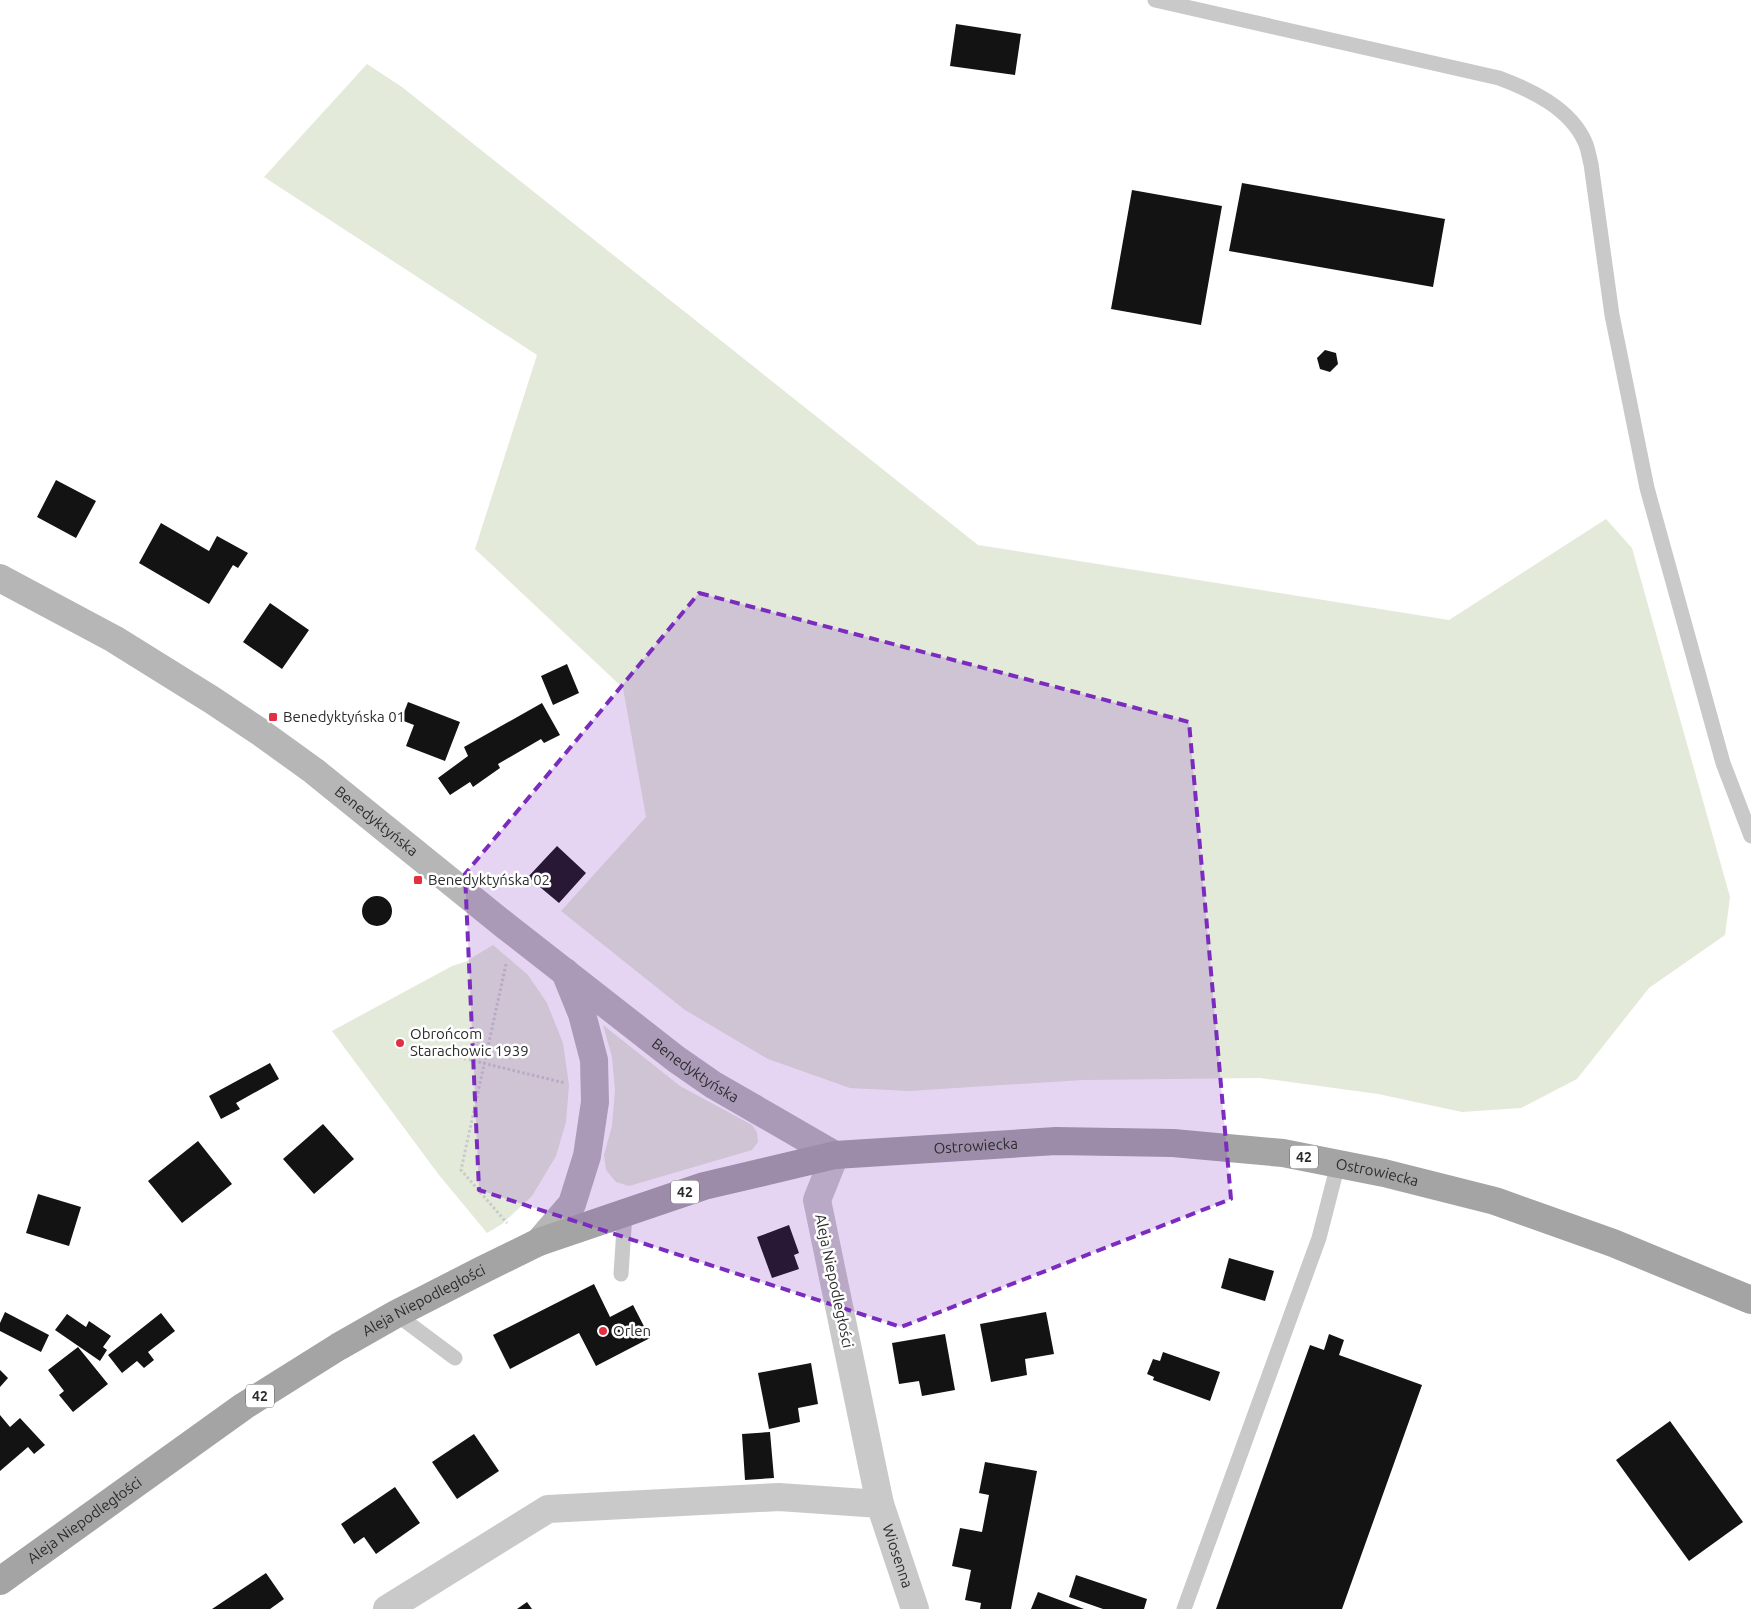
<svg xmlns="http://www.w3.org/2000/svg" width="1751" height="1609" font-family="Ubuntu,sans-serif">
<rect width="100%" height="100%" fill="#fff"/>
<!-- green -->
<path fill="#e3eada" d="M367,64L402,87L978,545L1449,620L1606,519L1632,548L1730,897L1725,935L1649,988L1577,1079L1521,1108L1462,1112L1378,1094L1260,1078L1083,1080L909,1091L850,1088L768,1059L685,1010L561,911L646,817L623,688L475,549L537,355L264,177Z
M493,945L528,975L547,1003L563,1043L569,1085L566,1122L556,1156L532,1196L502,1224L487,1233L439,1175L332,1031L452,966L465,962Z
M603,1025L680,1086L752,1125L757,1132L758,1142L752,1150L629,1186L616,1182L606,1170L604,1155L612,1126L615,1090L612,1057Z"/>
<!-- building -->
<path fill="#131313" d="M956,24L1021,34L1015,75L950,66Z
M1242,183L1445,219L1433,287L1229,251Z
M1132,190L1222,206L1201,325L1111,309Z
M1325,350L1336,353L1338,364L1330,372L1320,369L1317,358Z
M56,480L96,501L76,538L37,517Z
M161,523L209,551L217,536L248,553L238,568L233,565L209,604L139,563Z
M270,603L309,630L282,669L243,642Z
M567,664L579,693L553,705L541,676Z
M408,702L460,722L445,761L406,746L414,725L401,720Z
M542,703L560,735L544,743L541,739L498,764L500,768L473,787L470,782L450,795L438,778L468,756L464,747Z
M557,846L586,873L559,903L528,877Z
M362 911a15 15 0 1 1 30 0a15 15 0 1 1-30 0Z
M270,1063L279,1079L236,1103L240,1109L221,1119L209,1096Z
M323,1124L354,1159L314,1194L283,1159Z
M198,1141L232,1184L182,1223L148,1181Z
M38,1194L81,1207L69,1246L26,1233Z
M789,1225L799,1253L794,1255L799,1269L772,1278L757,1237Z
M1229,1258L1274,1271L1265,1301L1221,1288Z
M594,1284L610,1317L633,1305L650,1338L596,1366L579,1333L510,1369L493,1335Z
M5,1312L49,1335L41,1352L0,1331V1323Z
M1046,1312L1054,1354L1025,1359L1027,1375L991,1382L980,1324Z
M161,1313L175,1331L148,1352L154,1360L144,1368L137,1361L122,1373L108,1355Z
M67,1314L86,1327L89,1321L111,1336L103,1347L107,1350L100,1361L55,1330Z
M945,1334L955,1390L922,1396L919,1381L899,1384L892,1343Z
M1329,1334L1344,1340L1339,1355L1422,1385L1342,1609H1216L1310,1345L1324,1350Z
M78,1347L108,1384L73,1412L59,1395L64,1391L48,1370Z
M1163,1352L1220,1372L1210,1401L1153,1380L1154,1377L1147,1374L1153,1359L1160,1361Z
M811,1363L818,1404L798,1408L800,1422L769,1429L758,1373Z
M0,1370L8,1378L0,1387Z
M0,1415L10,1427L20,1418L45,1445L34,1454L28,1447L0,1471Z
M1670,1421L1743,1522L1689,1561L1616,1460Z
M770,1432L774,1478L745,1480L742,1434Z
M474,1434L499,1471L457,1499L432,1462Z
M985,1462L1037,1471L1011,1609H980L981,1603L965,1600L971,1570L952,1566L960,1528L982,1532L989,1495L979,1493Z
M395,1487L420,1523L376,1554L364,1537L354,1544L341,1524Z
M266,1573L284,1599L270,1609H212Z
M1076,1575L1147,1599L1144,1609H1103L1069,1597Z
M1038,1592L1084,1609H1031Z
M527,1602L532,1609H517Z"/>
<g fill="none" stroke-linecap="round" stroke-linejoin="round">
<!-- path -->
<path stroke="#c9c9c9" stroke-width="3" stroke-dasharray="2.5 2.5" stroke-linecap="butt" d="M506,964L461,1170L507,1223
M425,1049L565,1083"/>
<!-- lane -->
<path stroke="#c9c9c9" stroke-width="15" d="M1155,0L1499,78C1531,90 1570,108 1585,142C1588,148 1589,157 1591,164L1612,315L1647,488L1723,763L1751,836
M621,1274L625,1213
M396,1314L455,1358
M1184,1609L1319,1238L1338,1164"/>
<!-- street -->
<g stroke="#c9c9c9" stroke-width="28">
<path id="s1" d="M880,1504L915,1609"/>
<path d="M387,1609L548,1509L779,1497L880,1504L817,1200L835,1155"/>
</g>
<!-- secondary -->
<g stroke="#b6b6b6" stroke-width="28">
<path id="s2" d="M0,578L114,639L212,700L260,732L314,771L507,927L676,1059L712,1084L835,1155"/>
<path d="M539,1242L572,1204L587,1156L595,1102L594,1060L582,1014L565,972"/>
</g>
<!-- primary -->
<path stroke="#a4a4a4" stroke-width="28" id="s3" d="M0,1581L244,1406L338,1347L396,1314L482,1270L539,1242L704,1186L835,1155L1056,1141L1173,1143L1283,1153L1384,1173L1495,1201L1613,1243L1751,1300"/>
</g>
<!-- marked area -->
<path fill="#7b2cbf" fill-opacity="0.2" stroke="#7b2cbf" stroke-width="4" stroke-dasharray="10 6" stroke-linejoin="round" d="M699,593L1189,722L1231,1199L901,1327L479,1190L465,874Z"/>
<!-- markers -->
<g fill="#e23042" stroke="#fff" stroke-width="2">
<rect x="268" y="712" width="10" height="10" rx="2.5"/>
<rect x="413" y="875" width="10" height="10" rx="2.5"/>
<circle cx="400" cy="1043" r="5"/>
<circle cx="603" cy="1331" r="5"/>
</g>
<g text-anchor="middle" stroke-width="5" stroke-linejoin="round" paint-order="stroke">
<!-- shield labels -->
<g fill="#fff" stroke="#6b6b6b" stroke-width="1">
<rect x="1290" y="1145.5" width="28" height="23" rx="4"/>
<rect x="671" y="1180.5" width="28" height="23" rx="4"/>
<rect x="246" y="1384.5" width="28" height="23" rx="4"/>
</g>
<g font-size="14" font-weight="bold" fill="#2c2c2c">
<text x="1304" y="1162">42</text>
<text x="685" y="1197">42</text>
<text x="260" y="1401">42</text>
</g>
<!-- poi labels -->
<g font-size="15" fill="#2c2c2c" stroke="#fff" text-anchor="start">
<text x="283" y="722">Benedyktyńska 01</text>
<text x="428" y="885">Benedyktyńska 02</text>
<text x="410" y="1039">Obrońcom<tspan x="410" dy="17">Starachowic 1939</tspan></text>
<text x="613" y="1336">Orlen</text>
</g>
<!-- street labels -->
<g font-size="15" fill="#2c2c2c" stroke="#fff">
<text dy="5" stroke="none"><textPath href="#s2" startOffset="449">Benedyktyńska</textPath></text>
<text dy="5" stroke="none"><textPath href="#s2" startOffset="854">Benedyktyńska</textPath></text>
<text dy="5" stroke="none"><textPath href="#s3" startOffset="1088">Ostrowiecka</textPath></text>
<text dy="5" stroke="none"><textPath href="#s3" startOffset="1492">Ostrowiecka</textPath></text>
<text transform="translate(834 1281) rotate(78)" y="5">Aleja Niepodległości</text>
<text dy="5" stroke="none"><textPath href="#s3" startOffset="509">Aleja Niepodległości</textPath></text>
<text dy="5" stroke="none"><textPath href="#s3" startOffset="104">Aleja Niepodległości</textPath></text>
<text dy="5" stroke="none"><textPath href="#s1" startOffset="55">Wiosenna</textPath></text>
</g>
</g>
</svg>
